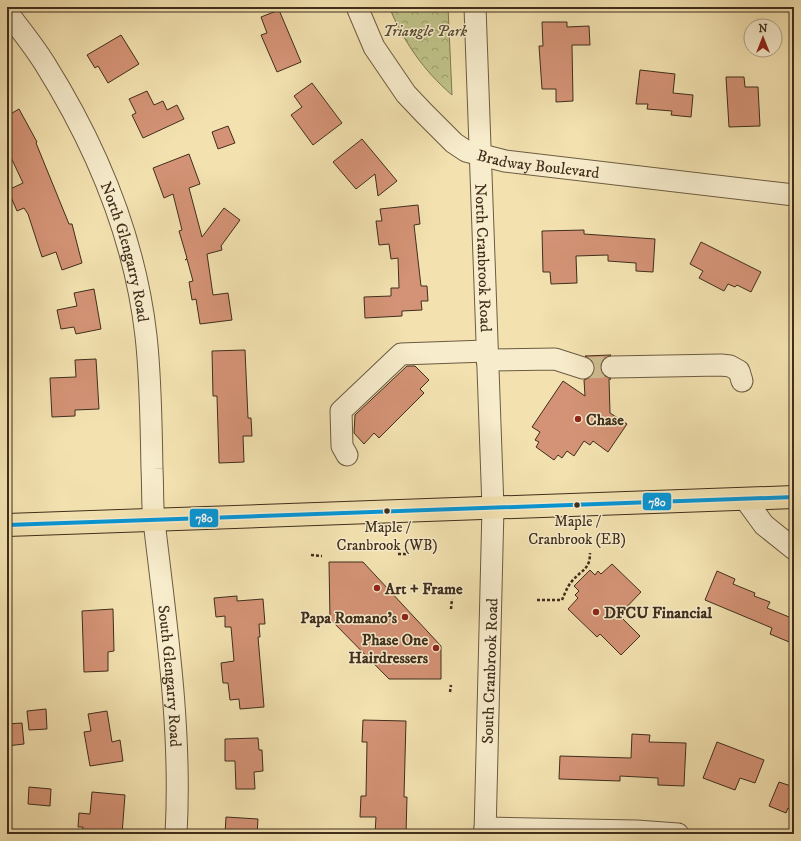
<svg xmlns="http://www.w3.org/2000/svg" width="801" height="841" font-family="'IM FELL DW Pica',serif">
<defs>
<pattern id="park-crowns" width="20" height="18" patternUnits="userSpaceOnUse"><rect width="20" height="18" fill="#bfc288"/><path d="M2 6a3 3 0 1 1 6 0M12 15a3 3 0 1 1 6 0" fill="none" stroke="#9d9e6e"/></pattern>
</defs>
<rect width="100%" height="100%" fill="#f3e2b0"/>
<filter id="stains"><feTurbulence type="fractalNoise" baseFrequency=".005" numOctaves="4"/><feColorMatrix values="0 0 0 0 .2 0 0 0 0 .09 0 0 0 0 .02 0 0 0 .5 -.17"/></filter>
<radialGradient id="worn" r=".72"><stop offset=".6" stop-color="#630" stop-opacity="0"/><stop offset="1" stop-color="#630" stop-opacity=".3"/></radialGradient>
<!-- park -->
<path fill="url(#park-crowns)" stroke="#7f7852" d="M389,7H448L452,95C423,70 404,42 389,7Z"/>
<!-- building -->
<path fill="#d49376" stroke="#3f2e1c" d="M279,10L301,62L277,72L261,35L267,33L261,17Z
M542,22H567V27L589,26L590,45H572L573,101L556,102V89H542L539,46H543Z
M121,35L139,64L108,83L98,66L95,68L87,55Z
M640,70L675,74L673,93L693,95L691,117L671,115L672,111L647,109L648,104H636Z
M726,77H744L745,87H758L760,126L729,127Z
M312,83L342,123L313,145L291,115L302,107L294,96Z
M147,91L154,105L163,101L167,110L177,105L184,119L143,138L132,115L136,113L129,99Z
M19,109L37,142L36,143L69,224H72L82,263L62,270L56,252L42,257L28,214L24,208L17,211L8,190L23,183L7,149V116Z
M228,126L235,143L218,149L212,132Z
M362,139L397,181L378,196L375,174L356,189L333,162Z
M189,154L200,184L189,188L202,237L224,208L240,220L221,246L222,250L207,254L213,295L228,293L232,320L200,324L196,299L192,300L189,282L193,281L187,259L185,260L187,258L179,231L182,230L173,194L164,198L153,168Z
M418,205L420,224L414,225L421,286H427L428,301H421L422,310L402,311V316L365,318L364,297L391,296V288H399L398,258L391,259L389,244L379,245L376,221H382L380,209Z
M584,230V234L655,239L653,272L636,271V263L608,261V255L576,256L577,283L551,284L550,272H543L542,231Z
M701,242L761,272L751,292L737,285L735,287L728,284L724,291L699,278L703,271L690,264Z
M94,289L101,329L76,334L74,327L61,329L57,310L77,306L74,293Z
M245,350L248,418H251L252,436H243L244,462L219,463L217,396H213L212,351Z
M611,355L602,361L600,367L602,374L611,379H609L610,413L627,424L608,452L593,441L590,445L584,441L574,456L567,451L562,458L558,455L554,460L536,447L539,442L535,440L540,432L532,427L563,381L585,396L584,380L591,377L594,372L595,366L592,360L585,356Z
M96,359L99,409L75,410V416L52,417L50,378L76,377L75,360Z
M407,366H415L429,380L420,389L424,393L379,438L374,433L364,444L354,433L355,415Z
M329,562H363L441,646V679H389L330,619Z
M612,564L641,592L619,615L640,636L621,655L600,634L597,637L568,609L578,598L575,595L579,591L574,586L590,570L595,575L598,571L601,574Z
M717,571L735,579L733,584L755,593L754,596L770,602L767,608L794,619V644L770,634L772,628L705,600Z
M237,596V601L263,599L265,624H259L260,637H258L264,707L240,709L239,699L230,700L228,683H223L221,663L234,661L231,627H225V616L216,617L214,598Z
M113,609L114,651L108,652V671L84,672L82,611Z
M46,709L47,729L29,730L27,711Z
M107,711L112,742L120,740L123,761L90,766L84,732L91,731L88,714Z
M363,720L406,721L404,797H407L406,834H375L376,817H360L361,796H366L367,742H362Z
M22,723L24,744L7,746V724Z
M632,734L650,735L649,742L686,743L684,786L658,785V778L620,776V781L559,779L560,756L631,758Z
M258,738L259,750H262L263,771L254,772L255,789H236L235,761H225V739Z
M717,742L764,760L755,783L740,778L735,790L703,778Z
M779,782L794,787V811L788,808L786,813L769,806Z
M29,787L51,789L50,806L28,804Z
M92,792L125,795L122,834H82L83,827H78L79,813L90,814Z
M226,817L258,819L257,834H225Z"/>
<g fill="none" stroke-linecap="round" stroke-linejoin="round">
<!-- minor-tunnel -->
<path stroke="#cfbe92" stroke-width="21" stroke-dasharray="21 10" stroke-linecap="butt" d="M583,368L612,367"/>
<defs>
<g id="minor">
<path id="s1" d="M357,7L374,47L406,94L424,113L454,143L466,151L505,161L794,195"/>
<path id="s2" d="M475,7L493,508L485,834"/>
<path id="s3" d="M7,12C20,29 34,46 45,64C97,147 135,239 146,336C151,380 151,425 152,469C153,486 152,504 154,521C166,624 182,730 176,834"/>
<path d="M487,360L555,359L583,368"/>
<path d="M612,367L721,365L730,366L739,371L742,381"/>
<path d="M347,455L342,446L341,411L401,354L486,351"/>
<path d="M745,499L764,525L794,549"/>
<path d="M485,828L636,831L678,834"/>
</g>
<path id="major" d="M7,525L794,497"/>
</defs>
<!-- minor casing -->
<use href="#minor" stroke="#6c5b41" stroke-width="23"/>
<!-- major casing -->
<use href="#major" stroke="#3f2e1c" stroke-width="24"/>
<!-- path -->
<path stroke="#3f2e1c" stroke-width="2.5" stroke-dasharray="3 2" stroke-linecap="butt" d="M398,554H409
M311,555L322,556
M537,600H562C565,593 568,585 573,580C583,569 590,569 590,553
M451,609L452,599
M450,692L451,685"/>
<!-- minor -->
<use href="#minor" stroke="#f7eccc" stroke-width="21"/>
<!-- major -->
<use href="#major" stroke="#f3e2b0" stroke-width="22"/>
<defs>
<path id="bus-1" d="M7,525L794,497"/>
</defs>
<!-- bus-1 casing -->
<use href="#bus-1" stroke="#f7eccc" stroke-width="7"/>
<!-- bus-1 -->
<use href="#bus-1" stroke="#0696d7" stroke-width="4"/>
</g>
<!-- markers -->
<g fill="#8f2418" stroke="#f7eccc" stroke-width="1.5">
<circle cx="578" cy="419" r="4"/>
<circle cx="377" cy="588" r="4"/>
<circle cx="596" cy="612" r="4"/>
<circle cx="405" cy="617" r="4"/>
<circle cx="436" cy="648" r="4"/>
</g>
<g fill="#3f2e1c" stroke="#f7eccc" stroke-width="1.5">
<circle cx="577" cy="505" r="3.5"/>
<circle cx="387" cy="511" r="3.5"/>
</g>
<g text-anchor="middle" stroke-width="3" stroke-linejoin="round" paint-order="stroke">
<!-- bus labels -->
<g font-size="15" fill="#3f2e1c" stroke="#f7eccc">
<text x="577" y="526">Maple /<tspan x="577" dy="18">Cranbrook (EB)</tspan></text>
<text x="387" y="532">Maple /<tspan x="387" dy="18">Cranbrook (WB)</tspan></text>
</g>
<!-- park labels -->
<g font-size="16" font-style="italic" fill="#594c32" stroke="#f7eccc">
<text x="425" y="36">Triangle Park</text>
</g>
<!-- street labels -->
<g font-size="16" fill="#3f2e1c" stroke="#f7eccc">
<text dy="6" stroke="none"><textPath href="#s1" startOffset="257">Bradway Boulevard</textPath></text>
<text dy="6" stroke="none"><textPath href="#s3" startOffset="270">North Glengarry Road</textPath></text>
<text dy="6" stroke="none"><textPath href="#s2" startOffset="251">North Cranbrook Road</textPath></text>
<text transform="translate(489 671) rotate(-88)" y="6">South Cranbrook Road</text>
<text dy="6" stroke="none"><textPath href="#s3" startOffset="698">South Glengarry Road</textPath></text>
</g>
<!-- poi labels -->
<g font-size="16" font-weight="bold" fill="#3f2e1c" stroke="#f7eccc" text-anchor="start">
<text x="586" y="425">Chase</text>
<text x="385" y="594">Art + Frame</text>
<text x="604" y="618">DFCU Financial</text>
<text x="397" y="623" text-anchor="end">Papa Romano's</text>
<text x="428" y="645" text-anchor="end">Phase One<tspan x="428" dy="18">Hairdressers</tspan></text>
</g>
</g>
<g stroke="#f7eccc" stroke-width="1.5">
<rect x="642" y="492" width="30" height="19" rx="4" fill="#0696d7"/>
<rect x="189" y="508" width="30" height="20" rx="4" fill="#0696d7"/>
</g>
<g font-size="11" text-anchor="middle" font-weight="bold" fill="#fff">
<text x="657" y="506">780</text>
<text x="204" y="522">780</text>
</g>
<!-- margin -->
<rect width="801" height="841" fill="none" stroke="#f3e2b0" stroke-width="24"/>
<rect x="8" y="8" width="785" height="825" fill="none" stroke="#3f2e1c" stroke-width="2"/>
<rect x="12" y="12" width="777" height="817" fill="none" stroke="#3f2e1c"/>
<!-- north arrow -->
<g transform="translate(763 38)"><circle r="19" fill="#f7eccc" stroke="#ada086"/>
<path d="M0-3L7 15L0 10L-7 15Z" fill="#8f2418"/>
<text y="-6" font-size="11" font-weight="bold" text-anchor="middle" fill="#3f2e1c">N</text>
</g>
<rect width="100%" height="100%" filter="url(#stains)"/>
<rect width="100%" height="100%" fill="url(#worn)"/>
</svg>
